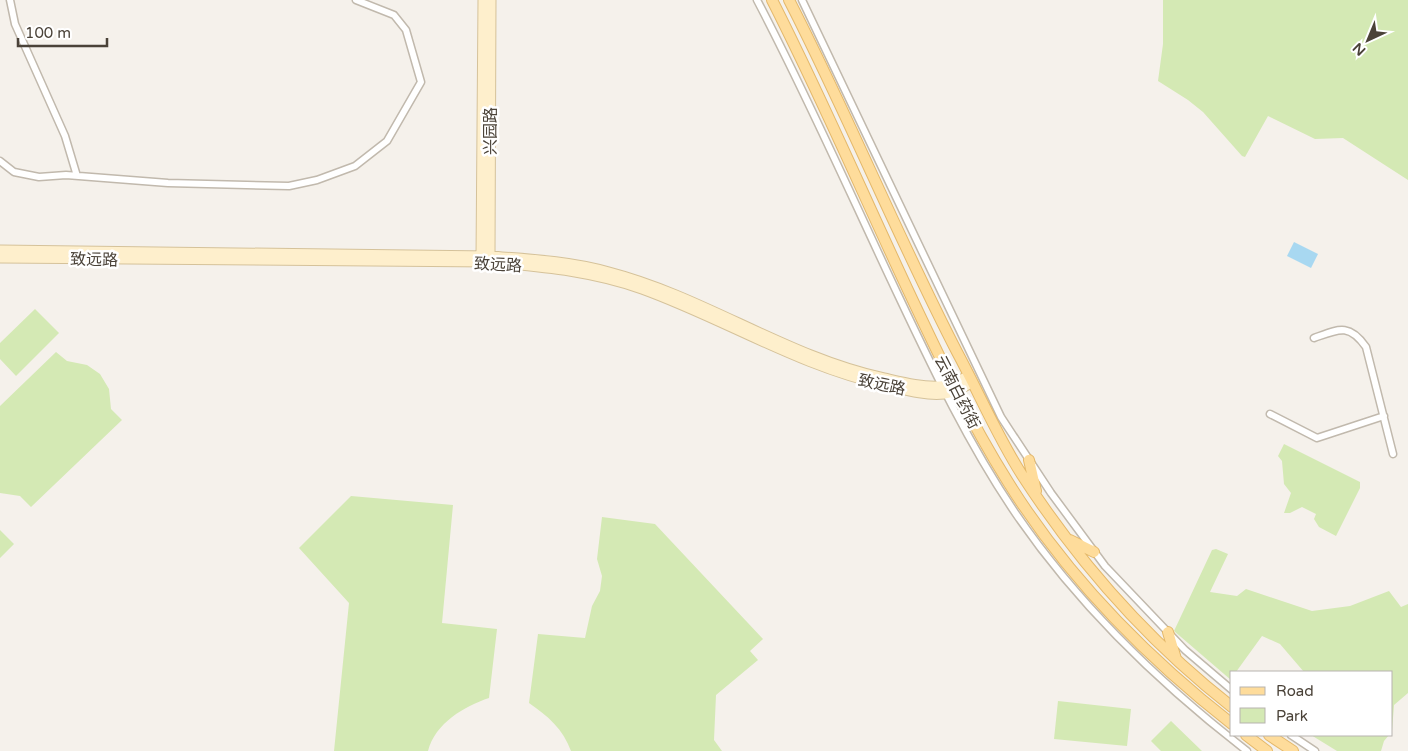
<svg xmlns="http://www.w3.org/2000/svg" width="1408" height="751" font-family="'Varela Round','Noto Sans SC',sans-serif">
<rect width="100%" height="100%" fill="#f5f1eb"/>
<!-- green -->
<path fill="#d4e9b4" d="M1163,0H1408V180L1343,138L1315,139L1268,116L1245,157L1242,156L1203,112L1188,100L1158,81L1163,44Z
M35,309L59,333L16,376L0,359V343Z
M56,352L67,361L87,365L100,374L109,389L111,409L122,420L31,507L20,496L0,493V406Z
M1284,444L1360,482V488L1336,536L1319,527L1314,519L1316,514L1302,507L1290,513H1284L1291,493L1284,484L1282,461L1278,456Z
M351,496L453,505L442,623L497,629L489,698C465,706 435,723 428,751H334L349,603L299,548Z
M602,517L655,524L763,639L750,651L758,660L716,695L714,740L722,751H571C563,729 548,716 529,703L538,634L585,638L592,606L600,591L602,576L597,559Z
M0,530L14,544L0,558Z
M1216,549L1228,554L1210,592L1237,596L1246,589L1312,611L1350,606L1389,591L1401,607L1408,604V693L1394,705L1392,731V672H1304L1280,644L1262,636L1236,672H1232L1231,680L1174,631L1212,550Z
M1058,701L1131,709L1127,746L1054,739Z
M1171,721L1202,751H1161L1151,741Z
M1311,735H1389L1384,741L1381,751H1337Z"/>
<!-- water -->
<path fill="#a8d8f1" d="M1294,242L1318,254L1311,268L1287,256Z"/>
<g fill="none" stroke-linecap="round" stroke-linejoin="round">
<defs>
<path id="minor" d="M10,0L15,24L65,136L77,176
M757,0C808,97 852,198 899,297C934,371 969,445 1016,514C1079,606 1159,683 1247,751
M802,0L1001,417L1051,493L1105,566L1185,650L1232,690
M0,161L14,172L39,177L66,175L168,183L289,186L317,180L355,166L387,141L421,82L406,30L394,15L356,0
M1314,338C1339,329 1349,323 1366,347L1393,454
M1270,414L1317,438L1384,416
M1291,735L1315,751"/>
<path id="secondary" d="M0,250L490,256C530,259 570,261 609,272C705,297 787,357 884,378C902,382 921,387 940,386C950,386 959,380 968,376
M0,258L490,262C542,267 592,271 642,289C725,319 800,367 888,386C905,390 926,396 944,394C954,393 963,387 972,383
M481,259L483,0
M490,259L491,0"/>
<path id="primary" d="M772,0C820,94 862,192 907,288C938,354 969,420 1008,482C1066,575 1145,656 1232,724
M789,0C848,115 897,236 957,352C979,393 997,436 1022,475C1079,563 1149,642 1232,707
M1029,460L1036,491
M1070,540L1094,552
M1168,632L1176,659
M1246,735L1267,751
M1269,735L1293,751"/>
</defs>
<!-- minor casing -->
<use href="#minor" stroke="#c1b9ad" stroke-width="9"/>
<!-- secondary casing -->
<use href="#secondary" stroke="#d5c29a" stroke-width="11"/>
<!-- primary casing -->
<use href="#primary" stroke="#e4b86a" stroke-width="12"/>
<!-- minor -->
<use href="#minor" stroke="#fff" stroke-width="6"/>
<!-- secondary -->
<use href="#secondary" stroke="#feefcc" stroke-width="9"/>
<!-- primary -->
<use href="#primary" stroke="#fedc9b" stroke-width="10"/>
</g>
<g text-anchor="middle" stroke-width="5" stroke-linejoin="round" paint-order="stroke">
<!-- street labels -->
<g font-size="16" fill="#4a4238" stroke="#fff">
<text transform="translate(490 131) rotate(-90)" y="6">兴园路</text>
<text transform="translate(94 259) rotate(1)" y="6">致远路</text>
<text transform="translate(498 264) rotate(3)" y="6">致远路</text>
<text transform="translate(882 384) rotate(12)" y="6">致远路</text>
<text transform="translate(958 392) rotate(63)" y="6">云南白药街</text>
</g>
</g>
<!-- legend -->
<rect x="1230" y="671" width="162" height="65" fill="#ffffff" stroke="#b7b3af"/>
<rect x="1240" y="687" width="25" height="8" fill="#fedc9b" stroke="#b7b3af"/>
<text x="1276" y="696" font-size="15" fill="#4a4238">Road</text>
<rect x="1240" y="708" width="25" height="15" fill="#d4e9b4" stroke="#b7b3af"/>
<text x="1276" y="721" font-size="15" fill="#4a4238">Park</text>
<!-- north arrow -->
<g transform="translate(1368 40) rotate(224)" stroke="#ffffff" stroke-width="4" paint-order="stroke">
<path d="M0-4L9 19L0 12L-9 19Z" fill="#4a4238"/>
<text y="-8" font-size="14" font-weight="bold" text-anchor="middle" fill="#4a4238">N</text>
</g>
<!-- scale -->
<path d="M18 38v8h89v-8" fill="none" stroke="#4a4238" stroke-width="2.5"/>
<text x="25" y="38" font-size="15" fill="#4a4238" stroke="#ffffff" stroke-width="4" paint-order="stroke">100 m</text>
</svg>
